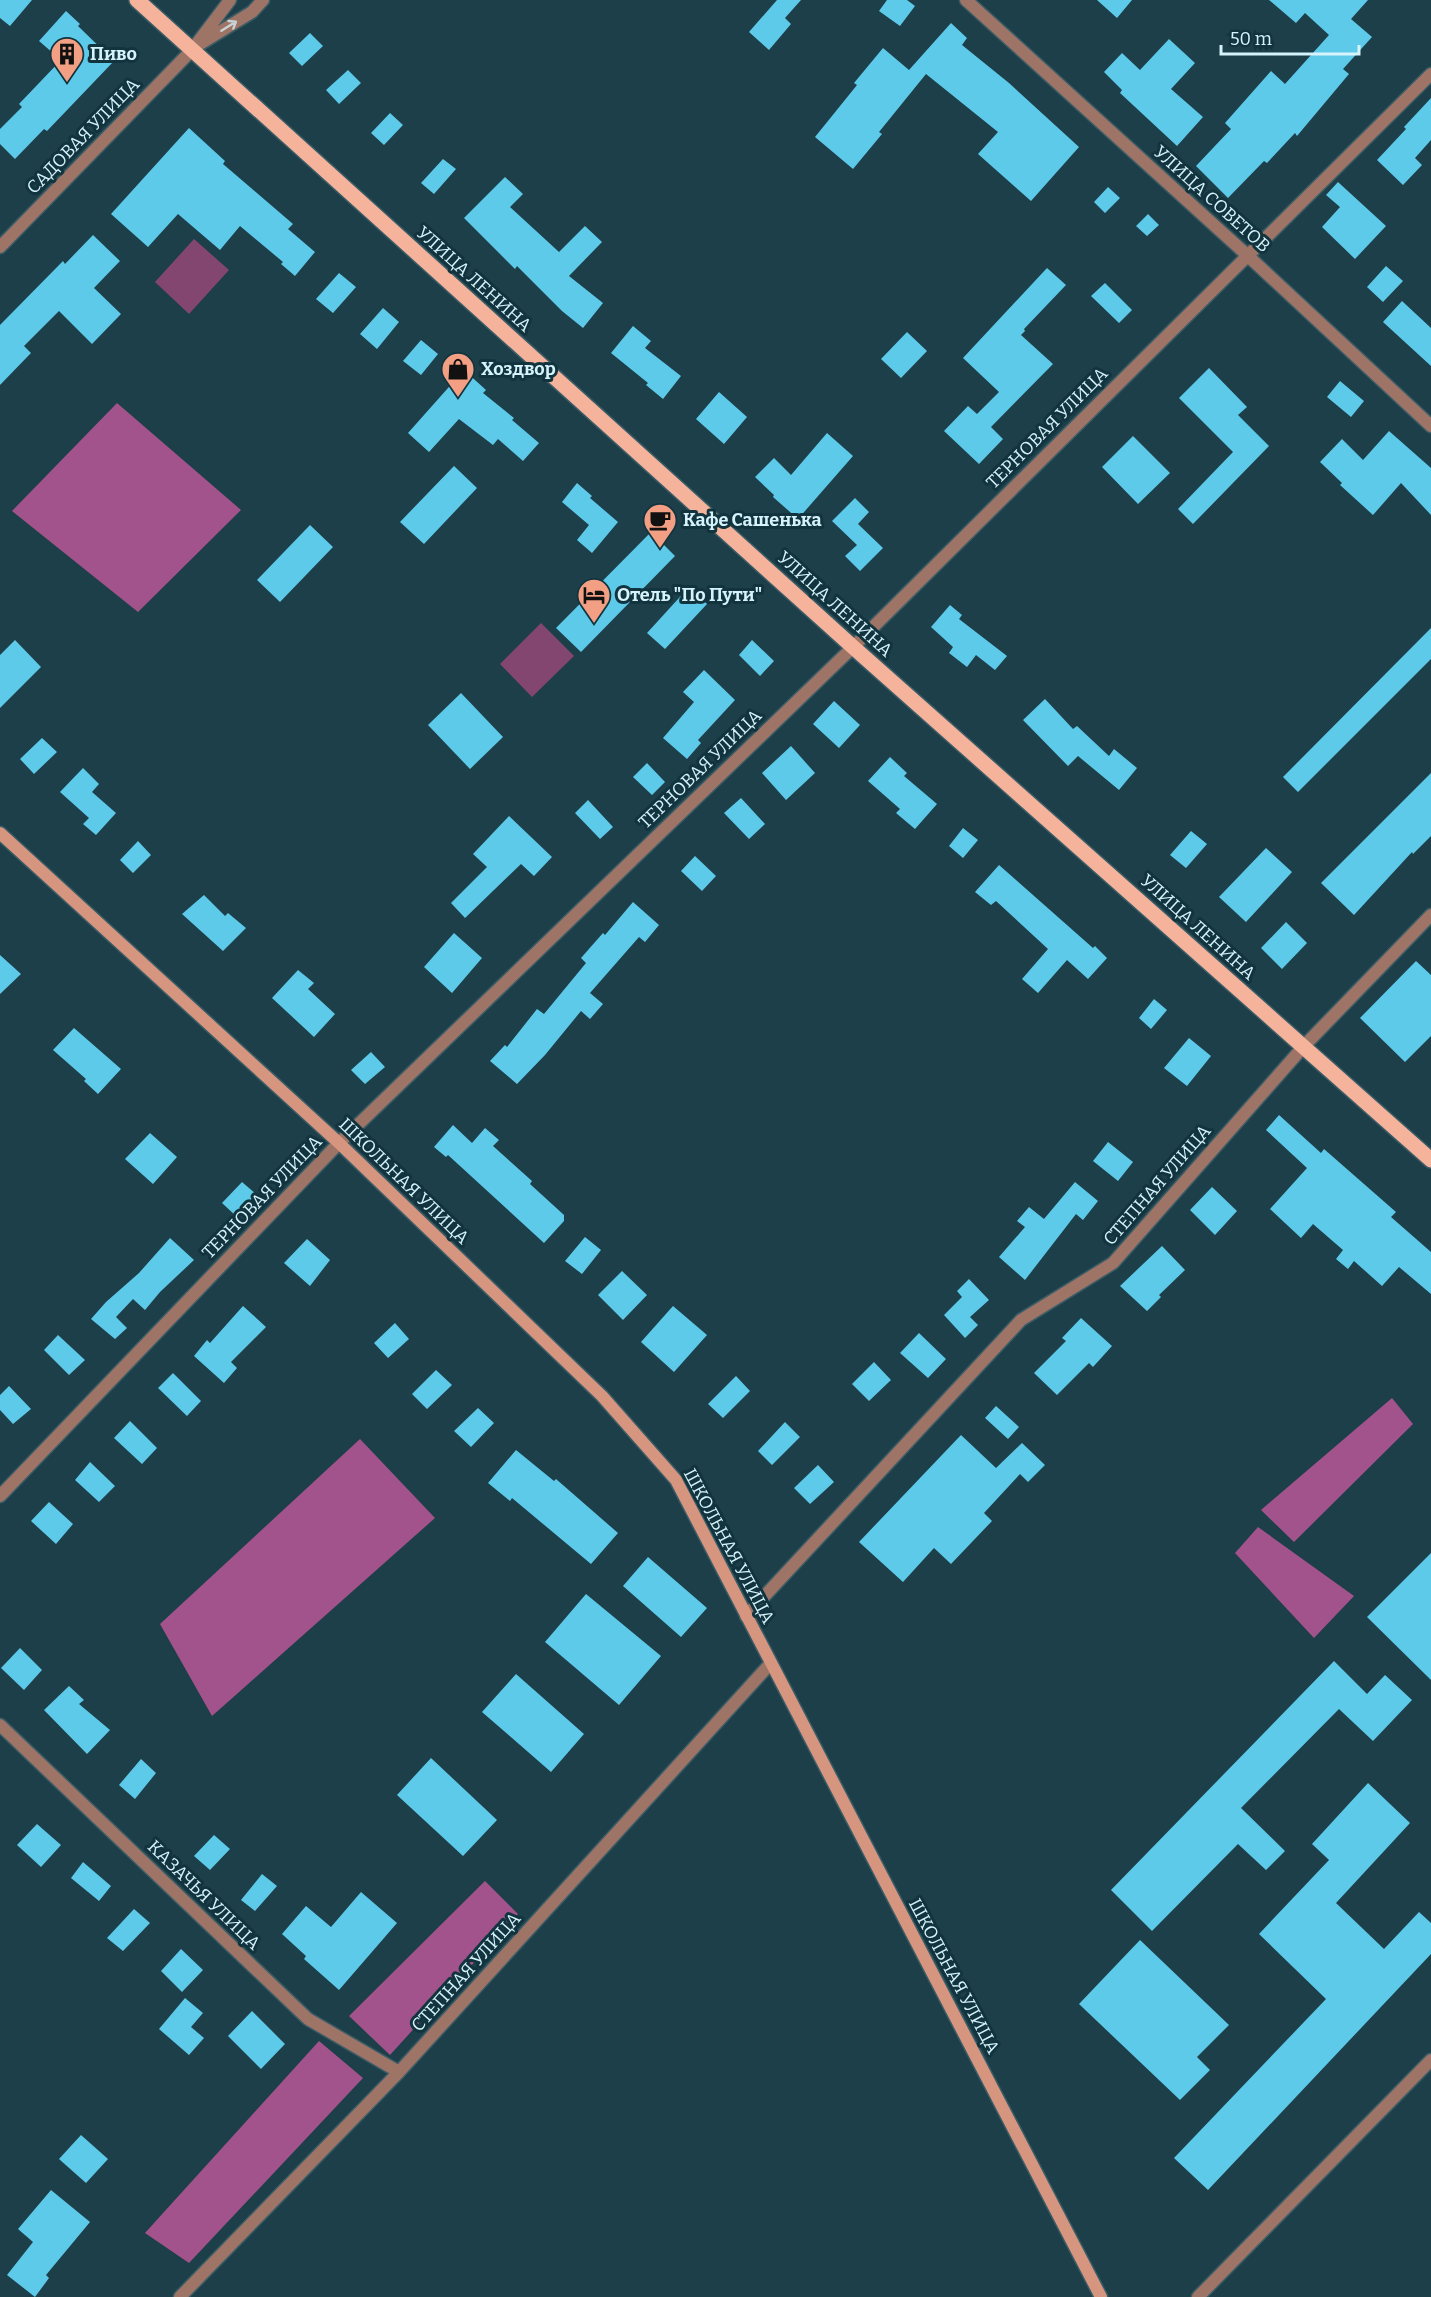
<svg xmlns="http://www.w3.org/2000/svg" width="1431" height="2297" font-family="Bitter,serif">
<rect width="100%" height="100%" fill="#1d3f49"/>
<!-- green -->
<path fill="#834670" d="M194,239L229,270L189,314L155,282Z
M541,623L574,656L532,697L500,664Z"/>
<!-- forest -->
<path fill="#a3538b" d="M117,403L241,510L138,612L12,511Z
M1392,1398L1413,1424L1294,1542L1261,1510Z
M360,1439L435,1518L212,1716L160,1624Z
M1258,1527L1354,1596L1314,1638L1235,1553Z
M485,1881L518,1914L390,2055L349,2016Z
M319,2041L363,2078L189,2263L145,2233Z"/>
<!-- building -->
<path fill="#5ecaea" d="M0,0H32L10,26L0,18Z
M777,0H801L785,18L791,24L769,50L749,32Z
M887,0H907L915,6L900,26L879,11Z
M1097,0H1132L1117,18Z
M1269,0H1368L1351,19L1372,37L1343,69L1349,74L1297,136L1295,133L1267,163L1264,161L1228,198L1196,166L1231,129L1225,123L1271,71L1285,84L1329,35L1305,13L1296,23Z
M66,11L80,24L78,26L114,61L47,131L44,129L15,159L0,144V129L22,107L19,104L61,60L39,41Z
M951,23L967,38L962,45L1009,83L1079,147L1031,201L978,154L998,132L926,74L879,132L882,134L853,169L815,137L857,85L854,83L883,48L909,70Z
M310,33L323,46L302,66L289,53Z
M1169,39L1195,63L1171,89L1203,117L1177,146L1120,93L1122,90L1104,72L1122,53L1140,70Z
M348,70L361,83L339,104L326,90Z
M1431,98V140L1415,158L1422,165L1403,185L1377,160L1406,129L1404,127Z
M390,113L403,125L384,145L371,133Z
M189,128L225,161L223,164L293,224L288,229L315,252L295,276L281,264L283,262L240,226L220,250L178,214L148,247L111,214Z
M443,159L456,169L434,194L421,183Z
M505,177L523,194L510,207L559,252L585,226L602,242L569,276L603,303L583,328L562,311L517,266L515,269L464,218Z
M1338,182L1386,226L1355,259L1322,227L1340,207L1326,195Z
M1108,187L1120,198L1105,213L1094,202Z
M1148,214L1159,225L1147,236L1136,226Z
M93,235L120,261L94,288L121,314L92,344L59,311L24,346L31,353L0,385V325L63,261L65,264Z
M1386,266L1403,281L1383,302L1367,287Z
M1047,268L1066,285L1024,329L1025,331L1021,335L1053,364L991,427L1003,439L979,464L944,431L968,406L977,414L999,392L963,358Z
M339,273L356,287L333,313L316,299Z
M1105,283L1132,310L1119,323L1091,296Z
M1402,301L1431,328V366L1383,322Z
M383,308L399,322L377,349L360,334Z
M633,326L651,341L645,348L681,376L663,399L646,385L648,383L611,353Z
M907,332L927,351L901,378L881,359Z
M421,340L438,354L421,375L403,361Z
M1209,368L1247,407L1238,415L1269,446L1193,524L1178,509L1233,452L1179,398Z
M464,370L486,390L483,393L514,418L512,420L539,443L523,461L498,439L493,445L459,419L429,452L408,433Z
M1340,381L1364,401L1351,417L1327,397Z
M719,392L747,417L724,444L696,419Z
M1389,431L1431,468V515L1401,483L1373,515L1340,485L1342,483L1320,462L1342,439L1363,460Z
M827,433L853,456L798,519L773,497L774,495L755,477L774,458L791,475Z
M1133,436L1170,473L1138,504L1102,467Z
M454,466L477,488L424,544L400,522Z
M577,483L592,496L590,498L618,522L592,553L577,540L589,525L562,502Z
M855,498L869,512L858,524L883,548L860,571L845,556L857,545L832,521Z
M310,525L333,547L280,602L257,580Z
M651,532L675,556L581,652L556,628Z
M689,587L707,604L665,649L647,633Z
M950,605L962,615L959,619L1007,656L995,670L976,655L967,667L949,653L953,647L931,627Z
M1431,628V659L1298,792L1283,777Z
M15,640L41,667L0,708V655Z
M752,640L774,661L760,676L739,655Z
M704,670L735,700L698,740L701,743L687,759L663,738L694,702L683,692Z
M461,693L503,737L470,769L428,725Z
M1045,699L1073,729L1077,726L1109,756L1114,749L1137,768L1119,790L1078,756L1068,766L1023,720Z
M834,701L860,725L839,748L813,724Z
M42,738L57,752L34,774L20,759Z
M791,746L815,773L786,800L762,773Z
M890,757L907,773L904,776L937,804L915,829L896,813L900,809L868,781Z
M647,763L665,782L652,795L633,777Z
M83,768L99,784L92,792L116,813L96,835L83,824L89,818L60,792Z
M1431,773V836L1413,854L1412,852L1354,915L1321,883Z
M741,798L765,824L749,839L724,813Z
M588,800L613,827L600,839L575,813Z
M509,816L552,857L534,876L521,864L465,918L451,903L487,867L473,854Z
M963,828L978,840L963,858L949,846Z
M1191,831L1207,844L1186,868L1170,855Z
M138,841L151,855L133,873L120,860Z
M1266,848L1292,872L1246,922L1219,897Z
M695,856L716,876L702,891L681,871Z
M999,865L1093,948L1095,946L1107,958L1088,979L1067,960L1038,993L1022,979L1048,949L996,901L991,905L975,892Z
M204,895L225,916L228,913L246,928L223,951L182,914Z
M633,902L659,925L645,942L639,937L590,993L603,1004L590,1019L581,1011L545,1055L517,1084L490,1061L505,1045L507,1047L537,1009L544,1014L586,963L581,958L603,933L605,935Z
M1286,922L1307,943L1282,969L1261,948Z
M454,933L482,958L452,993L424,967Z
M0,955L21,974L0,994Z
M1416,961L1431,975V1036L1405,1062L1360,1018Z
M298,970L314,983L308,989L335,1014L314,1037L272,998Z
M1154,999L1167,1010L1151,1029L1139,1018Z
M74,1028L121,1069L98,1094L84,1081L86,1079L53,1050Z
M1189,1038L1211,1056L1187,1086L1164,1068Z
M371,1052L385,1067L365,1084L351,1070Z
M1279,1115L1321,1153L1324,1149L1396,1212L1391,1217L1431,1252V1294L1399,1267L1382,1286L1354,1261L1348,1269L1336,1259L1343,1250L1313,1224L1301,1238L1270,1209L1307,1168L1266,1130Z
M453,1125L472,1143L485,1128L499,1140L493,1146L532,1181L530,1184L564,1215V1221L544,1243L448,1155L446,1157L434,1147Z
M150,1133L177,1157L153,1184L125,1159Z
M1108,1142L1133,1162L1118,1181L1093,1161Z
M242,1182L256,1194L236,1216L222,1203Z
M1075,1182L1098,1201L1083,1220L1076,1214L1025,1280L999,1257L1025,1227L1017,1221L1029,1207L1044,1219Z
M1212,1187L1237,1211L1215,1235L1190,1210Z
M585,1237L601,1250L582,1274L565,1261Z
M170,1238L194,1260L160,1292L145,1310L133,1299L116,1317L127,1328L115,1339L91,1319L106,1302L139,1273Z
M307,1239L330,1260L310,1286L284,1263Z
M1162,1246L1185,1270L1159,1295L1161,1297L1147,1311L1120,1286Z
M622,1271L647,1295L623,1320L598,1295Z
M969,1279L989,1300L970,1317L978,1325L965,1338L944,1315L962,1297L957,1291Z
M243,1306L266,1327L231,1362L237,1368L224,1383L194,1356L207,1340L210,1343Z
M673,1306L707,1335L674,1372L641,1342Z
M1081,1318L1112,1346L1093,1367L1089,1363L1057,1395L1034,1373L1066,1341L1062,1338Z
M395,1323L409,1339L388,1358L374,1343Z
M919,1333L946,1359L928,1378L900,1353Z
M58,1335L85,1360L69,1375L44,1350Z
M874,1362L891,1380L869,1401L852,1384Z
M436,1370L452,1385L427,1409L412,1394Z
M173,1373L201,1401L187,1416L158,1388Z
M736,1376L750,1391L723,1418L708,1404Z
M9,1386L31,1409L13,1424L0,1410V1395Z
M996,1406L1019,1427L1008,1439L985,1418Z
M478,1408L494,1423L471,1447L454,1431Z
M130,1421L157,1448L142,1464L114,1438Z
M785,1422L800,1437L772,1465L758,1451Z
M961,1435L996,1468L1022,1443L1045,1465L1028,1482L1020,1474L984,1513L992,1521L951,1564L934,1548L903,1582L859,1542Z
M516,1450L554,1481L556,1479L618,1533L591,1564L512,1498L510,1501L488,1483Z
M90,1462L115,1486L99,1502L75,1480Z
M818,1465L834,1482L810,1504L794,1488Z
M49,1502L73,1524L56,1544L31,1521Z
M1431,1553V1680L1367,1617Z
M648,1557L707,1608L681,1637L623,1586Z
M586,1594L661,1656L619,1705L545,1642Z
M20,1648L42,1670L24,1690L1,1668Z
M1334,1661L1367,1694L1385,1675L1412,1700L1373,1741L1339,1709L1241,1808L1285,1851L1266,1870L1238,1844L1152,1931L1111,1890Z
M516,1674L584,1734L551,1772L482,1712Z
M69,1686L84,1700L79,1704L110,1730L87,1754L44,1710Z
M431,1758L497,1820L463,1856L397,1795Z
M141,1759L156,1773L135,1799L119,1785Z
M1368,1783L1410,1823L1336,1903L1384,1949L1419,1912L1431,1923V1954L1208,2190L1174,2158L1326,1999L1259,1934L1329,1860L1312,1844Z
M37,1824L61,1845L41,1867L17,1845Z
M214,1835L230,1849L210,1870L194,1856Z
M83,1862L111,1886L99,1901L71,1878Z
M262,1874L277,1886L255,1911L241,1900Z
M361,1892L397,1923L339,1990L304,1959L306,1956L282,1934L306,1906L331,1927Z
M134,1909L150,1923L123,1951L107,1938Z
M1140,1940L1229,2025L1197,2057L1210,2070L1180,2100L1079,2004Z
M181,1949L203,1970L182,1992L161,1971Z
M185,1998L203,2013L191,2027L204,2038L189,2055L159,2029Z
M252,2011L285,2044L261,2069L228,2036Z
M81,2135L108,2159L86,2183L59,2159Z
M51,2190L90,2222L46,2275L49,2278L35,2297L7,2275L33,2242L18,2229Z"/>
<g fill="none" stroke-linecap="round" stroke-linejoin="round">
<defs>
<path id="street" d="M966,0L1247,255L1431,426
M200,44L252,12L263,0
M0,247L192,50L230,0
M0,1496L339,1143L853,647L1431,74
M746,1616L1021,1320L1113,1263L1304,1046L1431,915
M0,1725L308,2019L399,2072
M180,2297L399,2072L771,1663
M1198,2297L1431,2060"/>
<path id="secondary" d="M0,833L339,1143L602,1396L676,1480L1101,2297"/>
<path id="primary" d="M137,0L853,647L1431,1160"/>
</defs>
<!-- street casing -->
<use href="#street" stroke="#3b5c66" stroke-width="15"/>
<!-- secondary casing -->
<use href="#secondary" stroke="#3b5c66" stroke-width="15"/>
<!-- primary casing -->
<use href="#primary" stroke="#3b5c66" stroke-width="18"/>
<!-- street -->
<use href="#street" stroke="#9e7466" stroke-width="12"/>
<!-- secondary -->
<use href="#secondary" stroke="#d6957e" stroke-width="12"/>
<!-- primary -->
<use href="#primary" stroke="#f6b39b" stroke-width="15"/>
</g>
<!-- one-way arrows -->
<defs><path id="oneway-shaft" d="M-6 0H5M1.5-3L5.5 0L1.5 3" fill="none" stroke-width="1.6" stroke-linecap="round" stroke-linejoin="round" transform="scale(1.5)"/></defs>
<use stroke="#c8d3d6" href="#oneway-shaft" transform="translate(229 26) rotate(-32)"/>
<!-- icons -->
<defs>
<symbol id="building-pin" viewBox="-11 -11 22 30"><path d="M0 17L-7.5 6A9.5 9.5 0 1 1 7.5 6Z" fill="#f39f83" stroke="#12343e"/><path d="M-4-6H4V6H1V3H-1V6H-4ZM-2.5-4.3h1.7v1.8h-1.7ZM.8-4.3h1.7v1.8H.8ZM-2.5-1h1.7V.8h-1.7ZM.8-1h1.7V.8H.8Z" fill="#111"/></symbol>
<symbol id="shop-pin" viewBox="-11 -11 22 30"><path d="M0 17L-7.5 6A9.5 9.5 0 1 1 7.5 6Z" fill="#f39f83" stroke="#12343e"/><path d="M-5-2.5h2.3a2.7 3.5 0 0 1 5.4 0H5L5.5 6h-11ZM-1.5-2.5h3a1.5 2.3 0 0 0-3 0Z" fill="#111"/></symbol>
<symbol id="cafe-pin" viewBox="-11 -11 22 30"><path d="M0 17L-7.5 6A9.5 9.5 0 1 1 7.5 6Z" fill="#f39f83" stroke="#12343e"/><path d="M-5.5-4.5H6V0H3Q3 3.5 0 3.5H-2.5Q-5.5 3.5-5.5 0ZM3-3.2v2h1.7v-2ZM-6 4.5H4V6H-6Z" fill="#111"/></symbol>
<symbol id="hotel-pin" viewBox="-11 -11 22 30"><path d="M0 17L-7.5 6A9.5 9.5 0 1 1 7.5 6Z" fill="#f39f83" stroke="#12343e"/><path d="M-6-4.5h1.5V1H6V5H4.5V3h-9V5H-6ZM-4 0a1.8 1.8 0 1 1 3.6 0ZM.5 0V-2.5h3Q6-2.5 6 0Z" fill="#111"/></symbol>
</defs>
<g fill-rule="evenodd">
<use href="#building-pin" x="48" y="35" width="38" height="52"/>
<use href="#shop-pin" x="439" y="350" width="38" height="52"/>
<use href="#cafe-pin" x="641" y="501" width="38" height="52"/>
<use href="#hotel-pin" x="575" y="576" width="38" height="52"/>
</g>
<g text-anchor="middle" stroke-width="6" stroke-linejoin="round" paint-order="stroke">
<!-- poi labels -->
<g font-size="18" font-weight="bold" fill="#d6f3fc" stroke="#12343e" text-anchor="start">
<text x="90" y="60">Пиво</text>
<text x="481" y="375">Хоздвор</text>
<text x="683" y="526">Кафе Сашенька</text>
<text x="617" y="601">Отель "По Пути"</text>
</g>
<!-- street labels -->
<g font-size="18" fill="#d6f3fc" stroke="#12343e">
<text transform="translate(83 136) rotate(-46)" y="6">САДОВАЯ УЛИЦА</text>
<text transform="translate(1212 199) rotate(42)" y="6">УЛИЦА СОВЕТОВ</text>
<text transform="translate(474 279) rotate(42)" y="6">УЛИЦА ЛЕНИНА</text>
<text transform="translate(1047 428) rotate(-45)" y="6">ТЕРНОВАЯ УЛИЦА</text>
<text transform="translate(835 604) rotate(42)" y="6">УЛИЦА ЛЕНИНА</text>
<text transform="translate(700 769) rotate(-44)" y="6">ТЕРНОВАЯ УЛИЦА</text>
<text transform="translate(1198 927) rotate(42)" y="6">УЛИЦА ЛЕНИНА</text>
<text transform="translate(404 1181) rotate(44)" y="6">ШКОЛЬНАЯ УЛИЦА</text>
<text transform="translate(1157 1185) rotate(-49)" y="6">СТЕПНАЯ УЛИЦА</text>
<text transform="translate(262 1197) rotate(-46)" y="6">ТЕРНОВАЯ УЛИЦА</text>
<text transform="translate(729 1546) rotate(62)" y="6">ШКОЛЬНАЯ УЛИЦА</text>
<text transform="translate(204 1895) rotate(44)" y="6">КАЗАЧЬЯ УЛИЦА</text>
<text transform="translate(466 1972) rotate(-48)" y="6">СТЕПНАЯ УЛИЦА</text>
<text transform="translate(954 1976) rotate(62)" y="6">ШКОЛЬНАЯ УЛИЦА</text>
</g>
</g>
<!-- scale -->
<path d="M1221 45v9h138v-9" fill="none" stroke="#d6f3fc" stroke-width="3"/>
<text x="1230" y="45" font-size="18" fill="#d6f3fc" stroke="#12343e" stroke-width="4.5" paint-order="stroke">50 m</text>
</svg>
